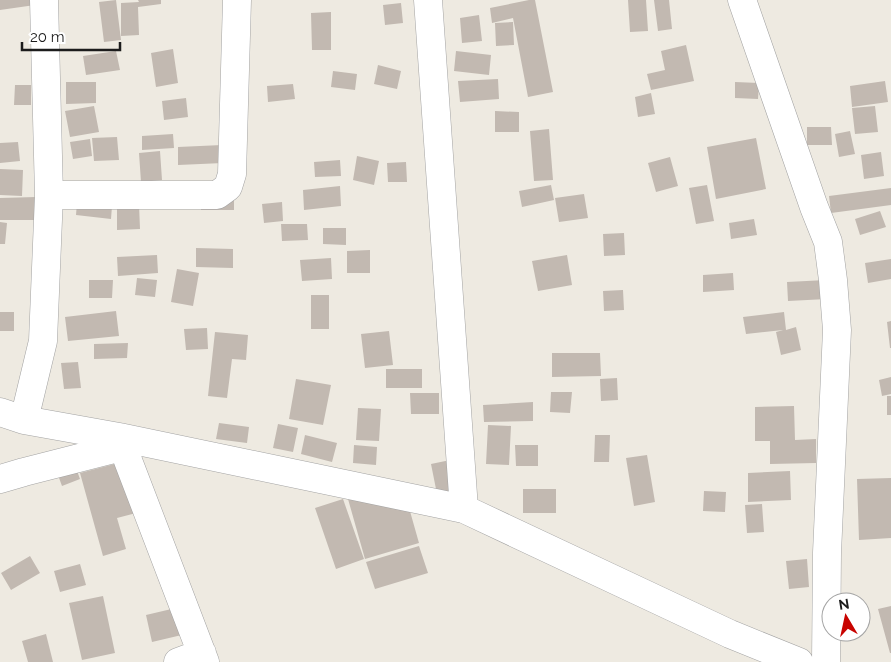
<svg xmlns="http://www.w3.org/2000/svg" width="891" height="662" font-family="Raleway,sans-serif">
<rect width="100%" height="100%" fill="#eeeae1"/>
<!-- building -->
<path fill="#c2b9b1" d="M0,0H42V4L0,10Z
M116,0L121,40L104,42L99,2Z
M138,0H161V4L138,7L139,35L121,36V3L139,2Z
M529,0H535L553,92L528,97L513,18L492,23L490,8Z
M628,0H646L648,31L630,32Z
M654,0H669L672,29L658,31Z
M401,3L403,23L385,25L383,5Z
M331,12V50H312L311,13Z
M479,15L482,41L462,43L460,18Z
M513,22L514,45L496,46L495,23Z
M686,45L694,81L651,90L647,74L665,70L661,51Z
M173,49L178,83L156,87L151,53Z
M116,51L120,70L86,75L83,56Z
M456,51L491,55L489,75L454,71Z
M378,65L401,71L397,89L374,84Z
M333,71L357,74L355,90L331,87Z
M498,79L499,99L460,102L458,81Z
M885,81L888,102L852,107L850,86Z
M66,82H96V103L66,104Z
M735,82L759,83L758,99L735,98Z
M293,84L295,99L268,102L267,86Z
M15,85H31V105H14Z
M651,93L655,114L638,117L635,97Z
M186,98L188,117L164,120L162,101Z
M94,106L99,132L70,137L65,111Z
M875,106L878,132L855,134L852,108Z
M495,111L519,112V132H495Z
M807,127H831L832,145H807Z
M549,129L553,180L534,181L530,131Z
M850,131L855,154L839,157L835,134Z
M173,134L174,148L142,150V136Z
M117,137L119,160L94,161L92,138Z
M756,138L766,189L716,199L707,147Z
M90,139L92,156L73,159L70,142Z
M18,142L20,161L0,163V143Z
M222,145L223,163L178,165V147Z
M160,151L162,180L141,182L139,153Z
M881,152L884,176L864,179L861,155Z
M357,156L379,161L374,185L353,180Z
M670,157L678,186L656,192L648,163Z
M340,160L341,176L315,177L314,162Z
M406,162L407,182H388L387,163Z
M0,169L23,170L22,196L0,195Z
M551,185L554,200L522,207L519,191Z
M707,185L714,221L696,224L689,188Z
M340,186L341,206L304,210L303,190Z
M891,188V205L831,213L829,196Z
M78,190L113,193L111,219L76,215Z
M201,192H234V210H201Z
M584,194L588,218L559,222L555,198Z
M36,197V220H0V198Z
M282,202L283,221L264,223L262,204Z
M139,204L140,229L117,230V205Z
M880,211L886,227L860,235L855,219Z
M754,219L757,235L731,239L729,223Z
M0,222L7,223L5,244H0Z
M281,224H307L308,240L282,241Z
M323,228H346V245L323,244Z
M624,233L625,255L604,256L603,234Z
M196,248L233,249V268L196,267Z
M370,250V273H347V251Z
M157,255L158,273L118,276L117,257Z
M567,255L572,285L538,291L532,261Z
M331,258L332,279L302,281L300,260Z
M891,259V279L868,283L865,263Z
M177,269L199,273L193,306L171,302Z
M733,273L734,290L703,292V275Z
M137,278L157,280L155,297L135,295Z
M89,280H113L112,298H89Z
M826,280L827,299L788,301L787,282Z
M623,290L624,310L604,311L603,291Z
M311,295H329V329H311Z
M116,311L119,336L68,341L65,317Z
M0,312H14V331H0Z
M784,312L786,330L796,327L801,350L781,355L776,332L783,330L746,334L743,317Z
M891,321V348H890L887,322Z
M207,328L208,349L186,350L184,329Z
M389,331L393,365L365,368L361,334Z
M215,332L248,335L246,360L232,359L227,398L208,396Z
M128,343L127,358L94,359V344Z
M552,353H600L601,376L552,377Z
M78,362L81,388L64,389L61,363Z
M386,369H422V388H386Z
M891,377V394L882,396L879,380Z
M617,378L618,400L601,401L600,379Z
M296,379L331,385L323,425L289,419Z
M551,392H572L570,413L550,412Z
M410,393H439V414H411Z
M887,396H891V415H887Z
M533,402V421L484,422L483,405Z
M794,406L795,440L816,439V463L770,464V441H755V407Z
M358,408L381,409L379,441L356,440Z
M219,423L249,427L247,443L216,439Z
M278,424L298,428L293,452L273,448Z
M488,425L511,426L509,465L486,464Z
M305,435L337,443L332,462L301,454Z
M595,435H610L609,462H594Z
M354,445L377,447L376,465L353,463Z
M515,445H538V466H516Z
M647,455L655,502L634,506L626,458Z
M455,459L462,494L438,499L431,464Z
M73,460L80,479L62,486L55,467Z
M126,461L140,512L117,518L126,549L103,556L80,473Z
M790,471L791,500L748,502V473Z
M891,478V538L859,540L857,479Z
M402,483L419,543L365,559L348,499Z
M523,489H556V513H523Z
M704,491L726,492L725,512L703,511Z
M343,499L364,559L336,569L315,508Z
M762,504L764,532L747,533L745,505Z
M419,546L428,573L375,589L366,562Z
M30,556L40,573L11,590L1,573Z
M807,559L809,587L789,589L786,561Z
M80,564L86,585L60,592L54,571Z
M103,596L115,653L82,660L69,603Z
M891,606V653H890L878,609Z
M180,607L186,634L152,642L146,615Z
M46,634L53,662H28L22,641Z"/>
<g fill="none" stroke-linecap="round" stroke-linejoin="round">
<defs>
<path id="minor" d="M44,0L49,195
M742,0L814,207L828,242L833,280L837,330L827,553L826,662
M0,412L24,420L119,437L464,509L428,0
M24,420L43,341L49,195H217L228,187L232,174L237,0
M119,437L205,662
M0,479L24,472L122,447
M464,509L730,634L799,662
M178,662L202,653"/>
</defs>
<!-- minor casing -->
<use href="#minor" stroke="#a3a3a3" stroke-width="29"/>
<!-- minor -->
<use href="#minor" stroke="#fff" stroke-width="28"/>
</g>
<!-- north arrow -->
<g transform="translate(846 617) rotate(351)"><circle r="24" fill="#ffffff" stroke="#a4a4a4"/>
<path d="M0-4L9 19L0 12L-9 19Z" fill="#c80300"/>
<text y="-8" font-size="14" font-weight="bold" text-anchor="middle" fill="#1c1c1c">N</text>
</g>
<!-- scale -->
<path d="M22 42v8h98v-8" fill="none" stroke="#1c1c1c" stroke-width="2.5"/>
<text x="30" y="42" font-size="15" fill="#1c1c1c" stroke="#ffffff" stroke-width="4" paint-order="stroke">20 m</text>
</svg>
